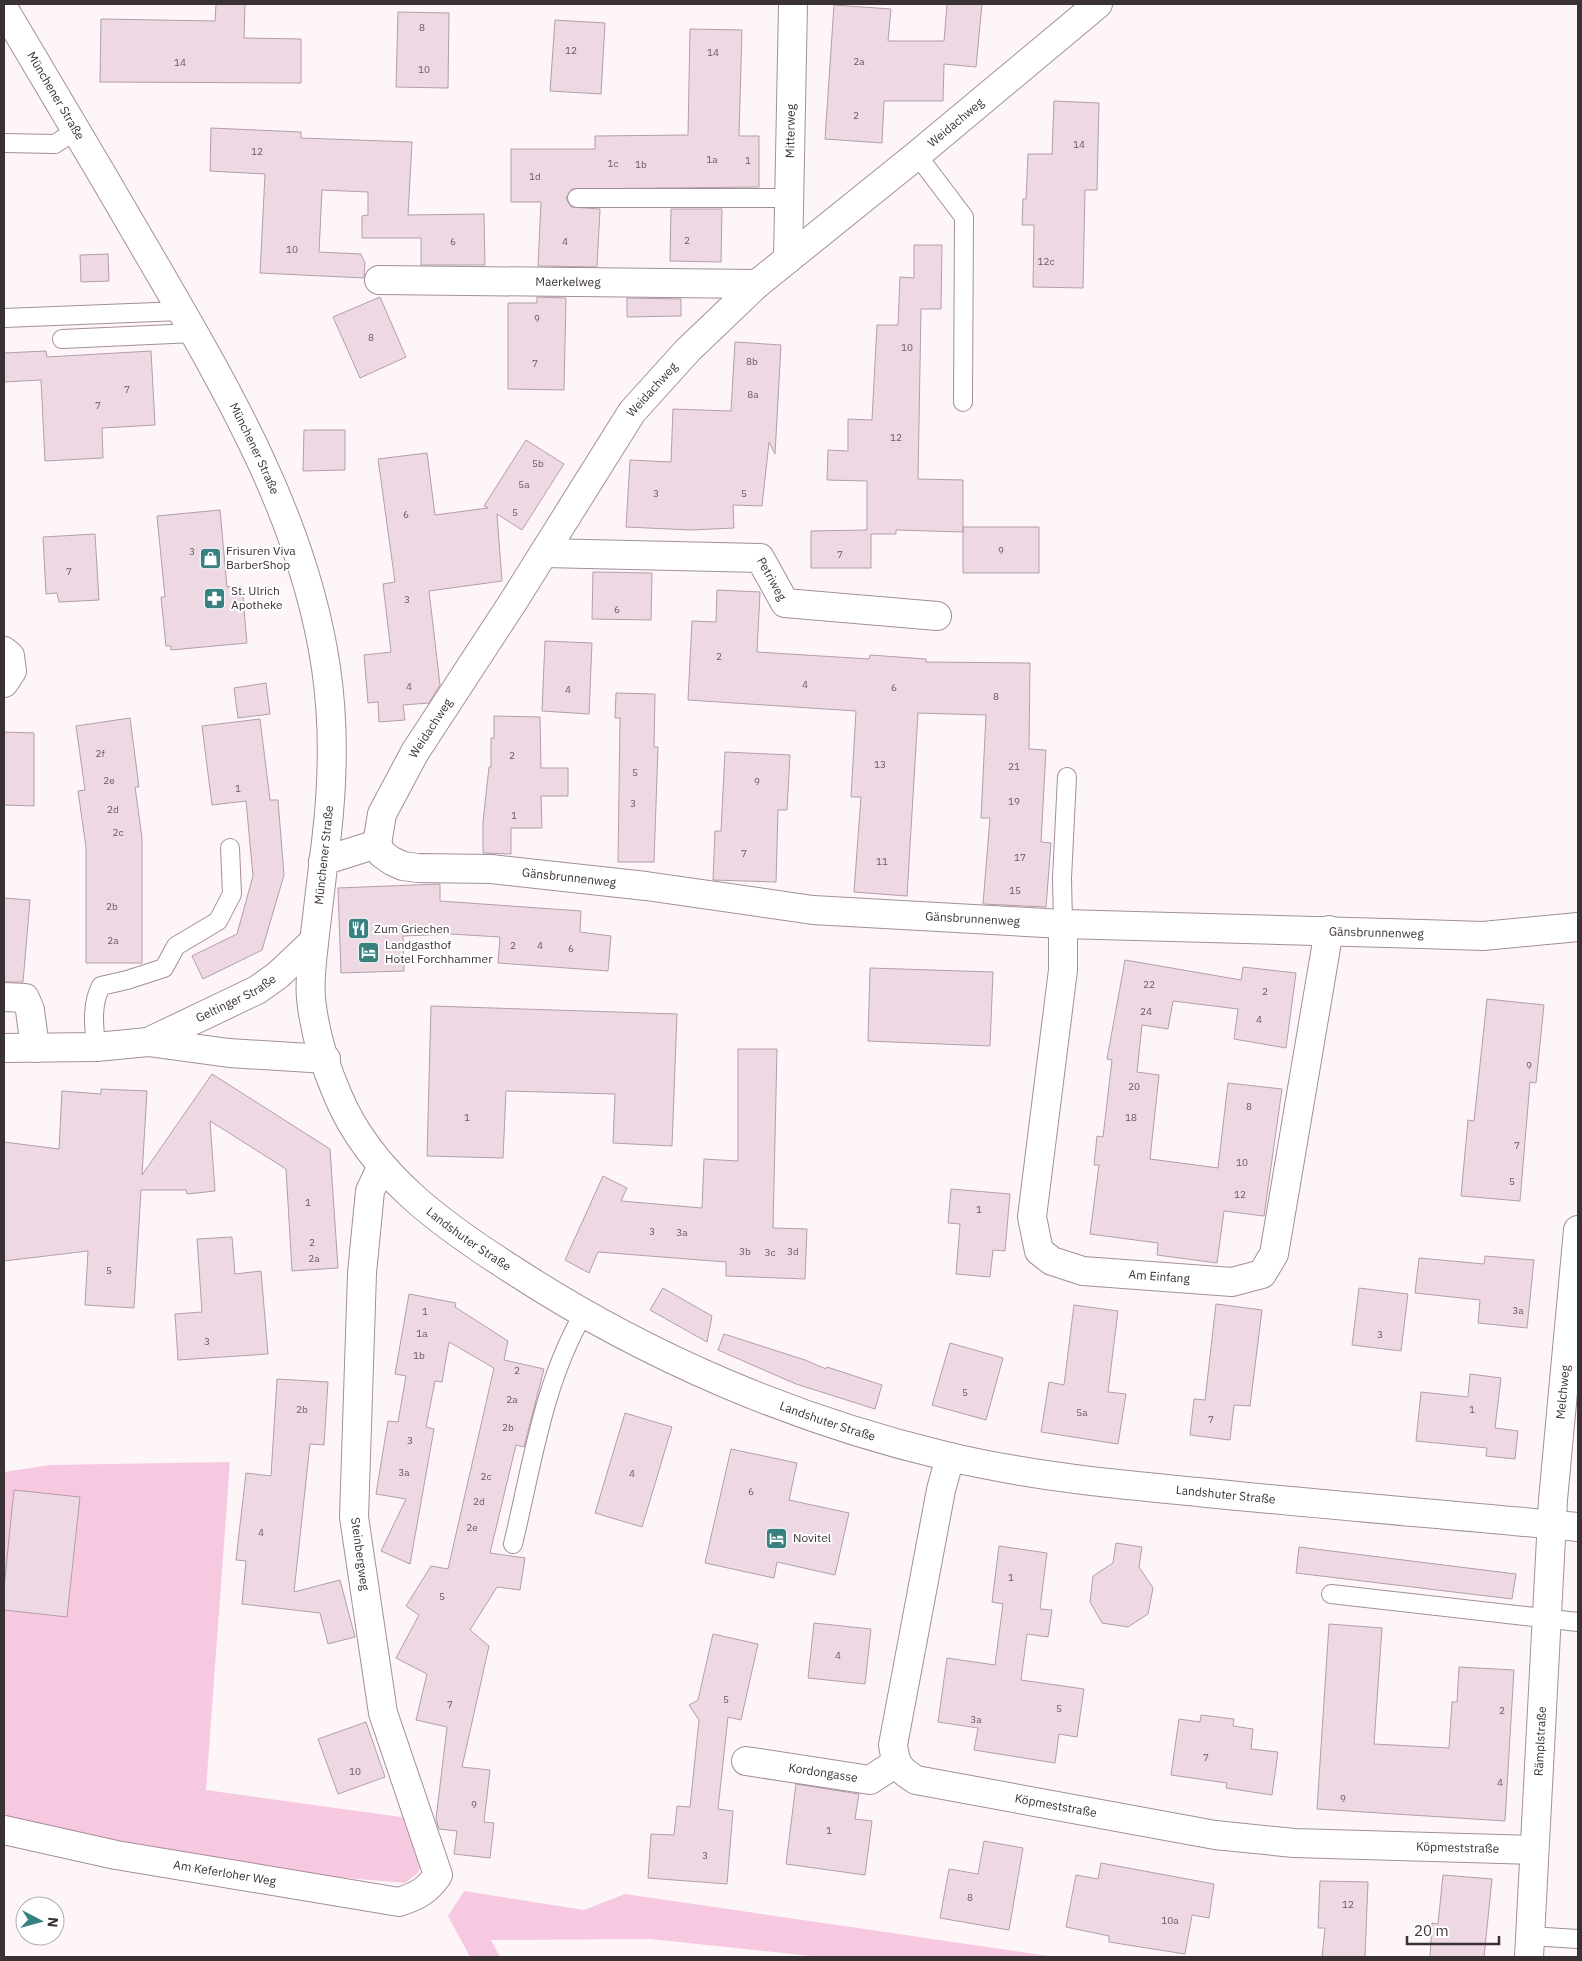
<svg xmlns="http://www.w3.org/2000/svg" width="1582" height="1961" font-family="'IBM Plex Sans',sans-serif">
<rect width="100%" height="100%" fill="#fef5f9"/>
<!-- green -->
<path fill="#f7c9e1" d="M230,1462L206,1790L408,1818L424,1857L418,1873L405,1883L323,1876L17,1823L4,1817V1472L50,1465Z
M464,1891L584,1910L625,1894L1055,1957H821L650,1939L491,1940L500,1957H470L448,1916Z"/>
<!-- building -->
<path fill="#eed8e3" stroke="#b39ea9" d="M216,4H245L244,38L301,39V83L100,82L101,19L215,21Z
M947,4H982L976,67L944,64L943,101H884L882,143L825,139L834,5L891,9L888,41H944Z
M398,12L449,13L448,88L396,87Z
M555,20L605,23L601,94L550,91Z
M690,29L742,30L739,136H759V187L572,189L566,198L571,207L600,209L597,267L538,266L541,202H511V149H595V136L688,135Z
M1054,101L1099,103L1097,190H1085L1083,288L1033,287L1034,225H1022L1023,199H1026L1028,154H1052Z
M211,128L301,132V138L412,142L408,215L484,214L485,265H421V238H362V216L368,215V192L322,190L319,252L361,254L365,263L364,278L260,273L265,174L210,171Z
M671,209H722L721,262L670,261Z
M914,245H942L941,309H921L918,479L963,480V532L896,530V534H871V568H811V531L867,530V481L827,480L828,450L848,451V419L872,420L877,325H898L900,277L914,278Z
M108,254L109,281L81,282L80,255Z
M380,297L406,357L360,378L333,317Z
M537,297L566,298L564,390L508,389V303H537Z
M627,298L681,299V316L627,317Z
M735,342L781,345L775,454L769,442L762,506L733,505L734,528L691,530L626,527L630,460L671,462L673,409L731,411Z
M46,351L47,357L151,351L155,425L102,428L103,458L45,461L41,380L4,382V353Z
M304,430H345V470L303,471Z
M526,440L564,464L522,530L497,514L502,581L429,591L440,685L429,703L403,705L405,720L379,722L378,702L368,703L364,655L391,652L383,584L395,582L378,459L427,453L435,515L488,508L484,506Z
M220,510L227,587L242,586L247,643L171,650V646H166L161,597H165L157,516Z
M963,527H1039V573H963Z
M95,534L99,600L59,602L57,593L46,594L43,537Z
M593,572L652,573L651,620L592,619Z
M717,590L760,592L757,652L869,659L870,655L926,659V662L1030,663L1029,749L1046,750L1041,842L1051,843L1046,907L983,904L990,818H981L986,715L918,713L907,896L854,892L861,797H851L856,711L688,700L692,621L716,622Z
M545,641L592,643L589,714L542,711Z
M266,683L270,714L238,718L234,688Z
M616,693L655,694L654,747H658L654,862H618L620,718H615Z
M494,716L540,717L541,768H568V796H541L542,828H511V854L483,853V822L489,767H491V738H494Z
M130,718L139,787H135L142,838V963H86V847L78,791L85,790L76,726Z
M260,719L270,800H278L284,875L262,950L203,979L192,956L237,934L253,876L246,801L212,805L202,726Z
M4,732L34,733V806L4,805Z
M725,752L790,755L787,810H778L776,882L713,880L715,831H721Z
M440,884V901L581,911L580,932L611,936L608,971L498,963L500,937L451,934L403,936L404,971L341,973L338,888Z
M4,898L30,900L23,982H4Z
M1125,960L1241,980L1243,967L1296,973L1286,1048L1234,1039L1238,1009L1173,1001L1168,1029L1142,1025L1137,1072L1159,1075L1150,1159L1218,1168L1228,1083L1282,1089L1264,1216L1224,1211L1217,1263L1157,1255L1158,1243L1090,1234L1099,1165H1094L1097,1136L1103,1137L1112,1060L1107,1059Z
M870,968L993,972L990,1046L868,1041Z
M1487,999L1544,1005L1536,1083L1530,1082L1520,1201L1461,1196L1468,1120L1474,1121Z
M431,1006L677,1014L672,1146L613,1143L615,1094L506,1091L503,1158L427,1156Z
M738,1049H777L773,1228L807,1229L805,1279L726,1276V1262L598,1252L589,1273L565,1260L603,1176L627,1188L621,1201L702,1208L704,1159L738,1161Z
M212,1074L330,1149L338,1268L292,1271L286,1169L210,1121L215,1191L187,1194L186,1190H141L134,1308L85,1305L88,1251L4,1261V1142L59,1149L62,1091L101,1094V1089L147,1091L142,1175Z
M951,1189L1010,1194L1005,1251L993,1250L990,1277L956,1274L960,1224L948,1223Z
M232,1237L235,1274L261,1271L268,1354L178,1360L175,1314L202,1312L197,1239Z
M1485,1256L1534,1260L1527,1328L1478,1323L1480,1300L1415,1293L1419,1258L1484,1264Z
M663,1288L712,1316L707,1342L650,1310Z
M1359,1288L1408,1294L1401,1351L1352,1345Z
M409,1294L456,1303L455,1307L508,1341L504,1360L544,1369L524,1447L516,1445L490,1553L525,1558L520,1590L497,1587L470,1630L489,1646L462,1767L490,1770L484,1822L494,1823L490,1858L454,1854L457,1831L439,1829L436,1819L447,1727L416,1720L427,1674L396,1658L419,1615L406,1606L431,1566L448,1569L494,1368L449,1342L442,1382L435,1381L426,1427L434,1429L410,1564L381,1551L406,1499L376,1494L388,1421L398,1422L406,1376L395,1374Z
M1216,1304L1262,1310L1250,1406L1234,1405L1230,1440L1190,1435L1194,1399L1205,1400Z
M1074,1305L1118,1311L1108,1392L1126,1394L1118,1444L1041,1432L1049,1382L1064,1385Z
M724,1334L805,1360L826,1369L827,1367L882,1385L875,1409L796,1384L718,1350Z
M950,1343L1003,1358L986,1420L932,1405Z
M1470,1374L1501,1378L1495,1428L1518,1431L1515,1459L1486,1456L1487,1448L1416,1441L1421,1392L1468,1397Z
M277,1379L328,1382L324,1445L310,1444L294,1592L340,1580L355,1637L328,1644L320,1613L242,1604L246,1561L236,1560L246,1473L271,1476Z
M625,1413L672,1427L642,1527L595,1513Z
M731,1449L797,1463L789,1500L849,1513L835,1575L777,1562L774,1578L705,1563Z
M14,1490L80,1497L67,1617L4,1610V1588Z
M1116,1543L1142,1547L1139,1567L1153,1588L1148,1614L1128,1627L1102,1623L1090,1602L1093,1576L1113,1563Z
M999,1546L1047,1553L1040,1609L1052,1610L1048,1637L1027,1634L1021,1680L1084,1689L1077,1737L1059,1734L1055,1763L974,1750L978,1728L938,1722L947,1658L995,1665L1003,1604L992,1602Z
M1299,1547L1516,1574L1512,1599L1296,1573Z
M814,1623L871,1629L865,1684L808,1678Z
M1329,1624L1382,1628L1374,1744L1449,1748L1452,1702H1457L1459,1667L1514,1670L1505,1821L1317,1809Z
M713,1634L758,1644L741,1720L728,1717L718,1809L733,1811L727,1884L648,1878L651,1834L674,1835L677,1806L690,1807L699,1720L689,1705L698,1700Z
M1201,1715L1234,1719L1233,1726L1253,1729L1251,1749L1278,1752L1272,1795L1226,1788L1227,1783L1171,1775L1179,1719L1200,1722Z
M366,1722L385,1777L338,1794L318,1739Z
M796,1784L859,1794L855,1819L872,1821L865,1875L786,1864Z
M984,1841L1023,1848L1009,1930L940,1918L949,1869L978,1874Z
M1101,1863L1214,1884L1209,1918L1192,1915L1185,1954L1109,1942V1936L1066,1927L1076,1875L1098,1879Z
M1443,1875L1492,1879L1484,1957H1430L1432,1923L1438,1924Z
M1320,1881L1368,1882L1365,1957H1322L1325,1928H1318Z"/>
<g fill="none" stroke-linecap="round" stroke-linejoin="round">
<defs>
<path id="lane" d="M4,143L55,144L76,130
M917,155L964,217L963,402
M577,198H789
M4,318L181,311
M62,339L194,333
M1063,924L1062,878L1067,777
M96,1047C94,1026 91,1005 101,986L127,980L164,968L176,946L218,921L232,894L230,848
M513,1544C532,1466 543,1382 584,1313
M1331,1594L1578,1622
M1530,1936L1578,1939"/>
<g id="street">
<path id="s1" d="M788,259L793,4"/>
<path id="s2" d="M379,280L757,284"/>
<path id="s3" d="M544,553L760,558L785,603L937,616"/>
<path d="M4,651L10,656L12,671L4,683"/>
<path id="s4" d="M377,844L382,854L392,861L403,866L418,868L491,869L646,886L813,910L1063,924L1422,934L1483,936L1578,927"/>
<path id="s5" d="M377,844L382,814L415,752L513,602L632,412L688,350L757,284L917,155L1098,4"/>
<path d="M323,861L377,844"/>
<path id="s6" d="M1063,924V970L1032,1217L1039,1251L1052,1261L1083,1271L1232,1282L1262,1274L1274,1254L1329,930"/>
<path d="M4,997L25,998L30,1010L35,1048"/>
<path id="s7" d="M950,1457L941,1490L893,1745C896,1765 898,1769 916,1780L1215,1835L1294,1843L1534,1850"/>
<path id="s8" d="M746,1761L870,1780L896,1763"/>
<path id="s9" d="M4,1830L116,1855L399,1902C417,1896 427,1891 438,1875L383,1713L354,1517L362,1273L370,1191L382,1166"/>
<path id="s10" d="M1529,1957L1553,1500L1578,1230"/>
</g>
<g id="secondary">
<path id="s11" d="M4,9C56,96 108,184 159,272C231,396 305,524 326,668C334,722 333,779 327,833C323,867 319,900 315,934C313,955 309,977 311,998C314,1030 325,1066 338,1096C371,1175 445,1227 516,1272C647,1357 794,1420 946,1456C1029,1476 1114,1484 1198,1492C1325,1505 1452,1515 1578,1527"/>
<path id="s12" d="M148,1042L257,990L278,975L314,941"/>
<path d="M4,1048L96,1047L148,1042L229,1053L326,1059"/>
</g>
</defs>
<!-- lane casing -->
<use href="#lane" stroke="#a38f99" stroke-width="20"/>
<!-- street casing -->
<use href="#street" stroke="#a38f99" stroke-width="30"/>
<!-- secondary casing -->
<use href="#secondary" stroke="#a38f99" stroke-width="30"/>
<!-- lane -->
<use href="#lane" stroke="#fff" stroke-width="18"/>
<!-- street -->
<use href="#street" stroke="#fff" stroke-width="28"/>
<!-- secondary -->
<use href="#secondary" stroke="#fff" stroke-width="28"/>
</g>
<!-- icons -->
<defs>
<symbol id="shop-square" viewBox="-11 -11 22 22"><rect x="-9" y="-9" width="18" height="18" rx="4" fill="#388181" stroke="#fff"/><path d="M-5-2.5h2.3a2.7 3.5 0 0 1 5.4 0H5L5.5 6h-11ZM-1.5-2.5h3a1.5 2.3 0 0 0-3 0Z" fill="#fff"/></symbol>
<symbol id="pharmacy-square" viewBox="-11 -11 22 22"><rect x="-9" y="-9" width="18" height="18" rx="4" fill="#388181" stroke="#fff"/><path d="M-2-6h4v4h4v4h-4v4h-4v-4h-4v-4h4Z" fill="#fff"/></symbol>
<symbol id="restaurant-square" viewBox="-11 -11 22 22"><rect x="-9" y="-9" width="18" height="18" rx="4" fill="#388181" stroke="#fff"/><path d="M-5-6h1v4h1v-4h1v4h1v-4h1v5L-1.5 .5V6h-2V.5L-5-1ZM5-6V6H3V1.5H1.5Q1.5-4 5-6Z" fill="#fff"/></symbol>
<symbol id="hotel-square" viewBox="-11 -11 22 22"><rect x="-9" y="-9" width="18" height="18" rx="4" fill="#388181" stroke="#fff"/><path d="M-6-4.5h1.5V1H6V5H4.5V3h-9V5H-6ZM-4 0a1.8 1.8 0 1 1 3.6 0ZM.5 0V-2.5h3Q6-2.5 6 0Z" fill="#fff"/></symbol>
</defs>
<g fill-rule="evenodd">
<use href="#shop-square" x="198" y="546" width="25" height="25"/>
<use href="#pharmacy-square" x="202" y="586" width="25" height="25"/>
<use href="#restaurant-square" x="346" y="916" width="25" height="25"/>
<use href="#hotel-square" x="356" y="940" width="25" height="25"/>
<use href="#hotel-square" x="764" y="1526" width="25" height="25"/>
</g>
<g text-anchor="middle" stroke-width="4" stroke-linejoin="round" paint-order="stroke">
<!-- number labels -->
<g font-size="10" fill="#675b60">
<text x="422" y="31">8</text>
<text x="571" y="54">12</text>
<text x="713" y="56">14</text>
<text x="859" y="65">2a</text>
<text x="180" y="66">14</text>
<text x="424" y="73">10</text>
<text x="856" y="119">2</text>
<text x="1079" y="148">14</text>
<text x="257" y="155">12</text>
<text x="712" y="163">1a</text>
<text x="748" y="164">1</text>
<text x="613" y="167">1c</text>
<text x="641" y="168">1b</text>
<text x="535" y="180">1d</text>
<text x="687" y="244">2</text>
<text x="453" y="245">6</text>
<text x="565" y="245">4</text>
<text x="292" y="253">10</text>
<text x="1046" y="265">12c</text>
<text x="537" y="322">9</text>
<text x="371" y="341">8</text>
<text x="907" y="351">10</text>
<text x="752" y="365">8b</text>
<text x="535" y="367">7</text>
<text x="127" y="393">7</text>
<text x="753" y="398">8a</text>
<text x="98" y="409">7</text>
<text x="896" y="441">12</text>
<text x="538" y="467">5b</text>
<text x="524" y="488">5a</text>
<text x="656" y="497">3</text>
<text x="744" y="497">5</text>
<text x="515" y="516">5</text>
<text x="406" y="518">6</text>
<text x="1001" y="554">9</text>
<text x="192" y="555">3</text>
<text x="840" y="558">7</text>
<text x="69" y="575">7</text>
<text x="407" y="603">3</text>
<text x="617" y="613">6</text>
<text x="719" y="660">2</text>
<text x="805" y="688">4</text>
<text x="409" y="690">4</text>
<text x="894" y="691">6</text>
<text x="568" y="693">4</text>
<text x="996" y="700">8</text>
<text x="100" y="757">2f</text>
<text x="512" y="759">2</text>
<text x="880" y="768">13</text>
<text x="1014" y="770">21</text>
<text x="635" y="776">5</text>
<text x="109" y="784">2e</text>
<text x="757" y="785">9</text>
<text x="238" y="792">1</text>
<text x="1014" y="805">19</text>
<text x="633" y="807">3</text>
<text x="113" y="813">2d</text>
<text x="514" y="819">1</text>
<text x="118" y="836">2c</text>
<text x="744" y="857">7</text>
<text x="1020" y="861">17</text>
<text x="882" y="865">11</text>
<text x="1015" y="894">15</text>
<text x="112" y="910">2b</text>
<text x="113" y="944">2a</text>
<text x="513" y="949">2</text>
<text x="540" y="949">4</text>
<text x="571" y="952">6</text>
<text x="1149" y="988">22</text>
<text x="1265" y="995">2</text>
<text x="1146" y="1015">24</text>
<text x="1259" y="1023">4</text>
<text x="1529" y="1069">9</text>
<text x="1134" y="1090">20</text>
<text x="1249" y="1110">8</text>
<text x="467" y="1121">1</text>
<text x="1131" y="1121">18</text>
<text x="1517" y="1149">7</text>
<text x="1242" y="1166">10</text>
<text x="1512" y="1185">5</text>
<text x="1240" y="1198">12</text>
<text x="308" y="1206">1</text>
<text x="979" y="1213">1</text>
<text x="652" y="1235">3</text>
<text x="682" y="1236">3a</text>
<text x="312" y="1246">2</text>
<text x="745" y="1255">3b</text>
<text x="793" y="1255">3d</text>
<text x="770" y="1256">3c</text>
<text x="314" y="1262">2a</text>
<text x="109" y="1274">5</text>
<text x="1518" y="1314">3a</text>
<text x="425" y="1315">1</text>
<text x="422" y="1337">1a</text>
<text x="1380" y="1338">3</text>
<text x="207" y="1345">3</text>
<text x="419" y="1359">1b</text>
<text x="517" y="1374">2</text>
<text x="965" y="1396">5</text>
<text x="512" y="1403">2a</text>
<text x="302" y="1413">2b</text>
<text x="1472" y="1413">1</text>
<text x="1082" y="1416">5a</text>
<text x="1211" y="1423">7</text>
<text x="508" y="1431">2b</text>
<text x="410" y="1444">3</text>
<text x="404" y="1476">3a</text>
<text x="632" y="1477">4</text>
<text x="486" y="1480">2c</text>
<text x="751" y="1495">6</text>
<text x="479" y="1505">2d</text>
<text x="472" y="1531">2e</text>
<text x="261" y="1536">4</text>
<text x="1011" y="1581">1</text>
<text x="442" y="1600">5</text>
<text x="838" y="1659">4</text>
<text x="726" y="1703">5</text>
<text x="450" y="1708">7</text>
<text x="1059" y="1712">5</text>
<text x="1502" y="1714">2</text>
<text x="976" y="1723">3a</text>
<text x="1206" y="1761">7</text>
<text x="355" y="1775">10</text>
<text x="1500" y="1786">4</text>
<text x="1343" y="1802">9</text>
<text x="474" y="1808">9</text>
<text x="829" y="1834">1</text>
<text x="705" y="1859">3</text>
<text x="970" y="1901">8</text>
<text x="1348" y="1908">12</text>
<text x="1170" y="1924">10a</text>
</g>
<!-- street labels -->
<g font-size="12" fill="#3a3135" stroke="#fff">
<text dy="4" stroke="none"><textPath href="#s11" startOffset="101">Münchener Straße</textPath></text>
<text dy="4" stroke="none"><textPath href="#s5" startOffset="939">Weidachweg</textPath></text>
<text dy="4" stroke="none"><textPath href="#s1" startOffset="128">Mitterweg</textPath></text>
<text dy="4" stroke="none"><textPath href="#s2" startOffset="189">Maerkelweg</textPath></text>
<text dy="4" stroke="none"><textPath href="#s5" startOffset="534">Weidachweg</textPath></text>
<text dy="4" stroke="none"><textPath href="#s11" startOffset="506">Münchener Straße</textPath></text>
<text dy="4" stroke="none"><textPath href="#s3" startOffset="240">Petriweg</textPath></text>
<text dy="4" stroke="none"><textPath href="#s5" startOffset="129">Weidachweg</textPath></text>
<text transform="translate(324 855) rotate(-84)" y="4">Münchener Straße</text>
<text dy="4" stroke="none"><textPath href="#s4" startOffset="202">Gänsbrunnenweg</textPath></text>
<text dy="4" stroke="none"><textPath href="#s4" startOffset="608">Gänsbrunnenweg</textPath></text>
<text dy="4" stroke="none"><textPath href="#s4" startOffset="1012">Gänsbrunnenweg</textPath></text>
<text dy="4" stroke="none"><textPath href="#s12" startOffset="98">Geltinger Straße</textPath></text>
<text dy="4" stroke="none"><textPath href="#s11" startOffset="1368">Landshuter Straße</textPath></text>
<text dy="4" stroke="none"><textPath href="#s6" startOffset="455">Am Einfang</textPath></text>
<text dy="4" stroke="none"><textPath href="#s10" startOffset="566">Melchweg</textPath></text>
<text dy="4" stroke="none"><textPath href="#s11" startOffset="1772">Landshuter Straße</textPath></text>
<text dy="4" stroke="none"><textPath href="#s11" startOffset="2178">Landshuter Straße</textPath></text>
<text transform="translate(360 1554) rotate(82)" y="4">Steinbergweg</text>
<text dy="4" stroke="none"><textPath href="#s10" startOffset="216">Rämplstraße</textPath></text>
<text dy="4" stroke="none"><textPath href="#s8" startOffset="78">Kordongasse</textPath></text>
<text dy="4" stroke="none"><textPath href="#s7" startOffset="480">Köpmeststraße</textPath></text>
<text dy="4" stroke="none"><textPath href="#s7" startOffset="885">Köpmeststraße</textPath></text>
<text dy="4" stroke="none"><textPath href="#s9" startOffset="225">Am Keferloher Weg</textPath></text>
</g>
<!-- poi labels -->
<g font-size="12" fill="#3a3135" stroke="#fff" text-anchor="start">
<text x="226" y="555">Frisuren Viva<tspan x="226" dy="14">BarberShop</tspan></text>
<text x="231" y="595">St. Ulrich<tspan x="231" dy="14">Apotheke</tspan></text>
<text x="374" y="933">Zum Griechen</text>
<text x="385" y="949">Landgasthof<tspan x="385" dy="14">Hotel Forchhammer</tspan></text>
<text x="793" y="1542">Novitel</text>
</g>
</g>
<!-- border -->
<rect width="1582" height="1961" fill="none" stroke="#3a3135" stroke-width="10"/>
<!-- north arrow -->
<g transform="translate(40 1921) rotate(96)"><circle r="24" fill="#ffffff" stroke="#b0adae"/>
<path d="M0-4L9 19L0 12L-9 19Z" fill="#388181"/>
<text y="-8" font-size="14" font-weight="bold" text-anchor="middle" fill="#3a3135">N</text>
</g>
<!-- scale -->
<path d="M1407 1936v8h92v-8" fill="none" stroke="#3a3135" stroke-width="2.5"/>
<text x="1414" y="1936" font-size="15" fill="#3a3135" stroke="#ffffff" stroke-width="4" paint-order="stroke">20 m</text>
</svg>
